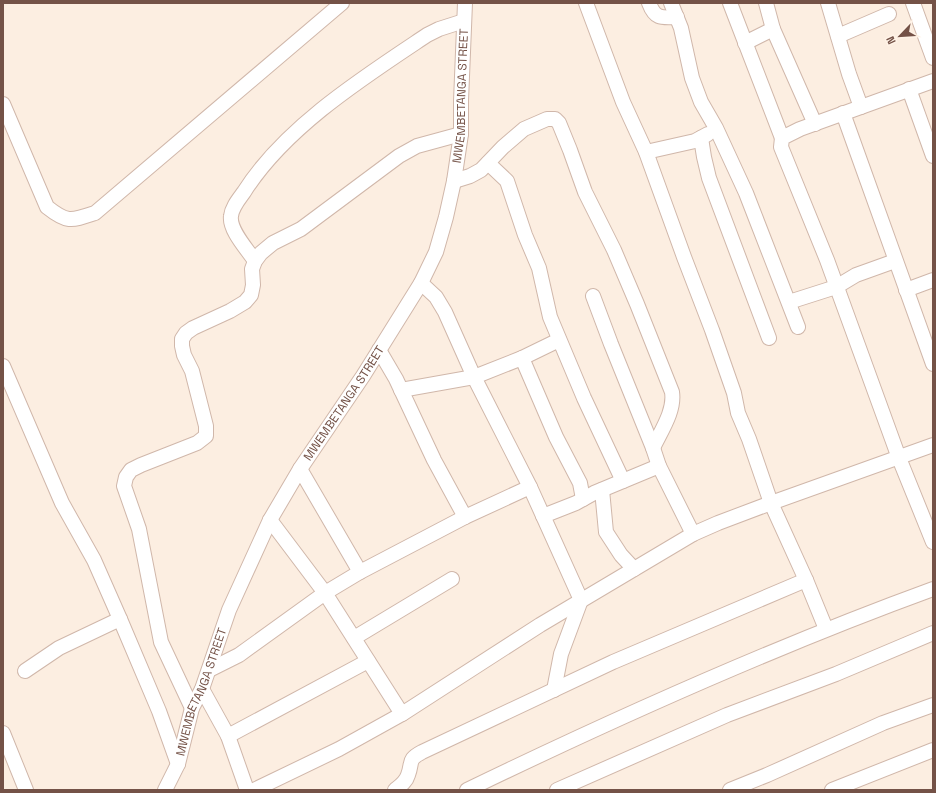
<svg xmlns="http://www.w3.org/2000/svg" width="936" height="793" font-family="'Space Grotesk',sans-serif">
<rect width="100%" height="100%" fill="#fceee1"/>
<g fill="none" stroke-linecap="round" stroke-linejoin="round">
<defs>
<g id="minor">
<path d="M586,3L623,102L646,152L684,257L712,330L734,393L738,413L749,439L771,503L806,580L826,629"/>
<path d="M649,3C655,19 661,18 677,17"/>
<path d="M671,3L681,28L692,78L701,102L716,128L746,193L798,327"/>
<path d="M730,3L782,138"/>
<path d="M766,3L773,29L815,124"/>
<path d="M828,3L849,74L861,107"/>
<path d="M913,3L933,58"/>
<path d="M838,36L889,14"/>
<path d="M745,43L773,29"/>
<path d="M933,81L800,129L782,138L781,147L827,260L899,458L933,542"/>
<path d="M909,89L933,156"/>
<path d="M3,104L47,207C67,223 71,221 95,213L342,3"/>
<path d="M843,113L933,364"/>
<path d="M701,138L704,157L709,178L769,338"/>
<path d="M646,152L695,141L708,134"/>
<path d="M488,163L507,181L525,235L539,268L550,317L584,398L623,481"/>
<path d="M454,181L470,176L481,170L503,147L524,129L547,119H555L559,123L570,150L585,192L614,250L637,304L672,392C675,411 661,431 653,448"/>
<path d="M255,261C247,249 229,230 231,216C232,207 239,199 244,192C285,127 364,77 427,35L439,29L464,21"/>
<path d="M421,283L436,297L445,312L474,377L530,487L581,600L561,654L554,690"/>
<path d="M906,290L933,280"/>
<path d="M593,296L611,344L653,448L659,466L693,534"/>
<path d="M789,302L836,287L856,275L895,261"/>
<path d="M379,350L396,379L434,460L465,517"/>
<path d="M522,358L556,437L580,483L583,499"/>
<path d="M3,366L62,503L94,560L120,619L159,711L178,764"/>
<path d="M401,390L474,377L522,358L559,340"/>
<path d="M300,469L360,572"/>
<path d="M602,490L606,532L621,555L634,569"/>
<path d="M543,516L576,503L594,493L659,466"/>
<path d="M270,520L325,593L402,714"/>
<path d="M354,638L452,579"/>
<path d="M209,670L239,655L325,593L360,572L465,517L530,487"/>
<path d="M25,671L59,648L120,619"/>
<path d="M202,689L228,736L247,790"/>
<path d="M192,708L161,642L139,529L124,486L126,477L131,470L141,465L197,443L206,436V426L192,371L184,355L182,346V339L186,333L193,328L230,311L245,302L251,295L253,285L252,269L255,261L261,253L273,243L301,229L399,156L417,146L461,134"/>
<path d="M3,733L26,790"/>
<path d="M228,736L368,661"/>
<path id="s1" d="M165,790L178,764L192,708L202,689L229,610L270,520L300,469L363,376L421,283L436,252L446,217L454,181L461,134V101L465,3"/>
<path d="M254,790L339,749L402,714L540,625L693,534L718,523L771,503L933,445"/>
<path d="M395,790C400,786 406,782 408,775C413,762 407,760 422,752L613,662L806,580"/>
<path d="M467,790C620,716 774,647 933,589"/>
<path d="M557,790L727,715L836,674L933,633"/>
<path d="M730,790L767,775L883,723L933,705"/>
<path d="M832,790L933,750"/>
</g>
</defs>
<!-- minor casing -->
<use href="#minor" stroke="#d0b7aa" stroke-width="16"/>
<!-- minor -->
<use href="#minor" stroke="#fff" stroke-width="14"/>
</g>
<g text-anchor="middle" stroke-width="3" stroke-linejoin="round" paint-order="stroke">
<!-- street labels -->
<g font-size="12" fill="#745247" stroke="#fff3e7">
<text dy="4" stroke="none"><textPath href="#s1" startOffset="765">MWEMBETANGA STREET</textPath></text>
<text dy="4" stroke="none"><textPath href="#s1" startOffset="429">MWEMBETANGA STREET</textPath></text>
<text dy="4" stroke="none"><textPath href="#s1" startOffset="105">MWEMBETANGA STREET</textPath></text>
</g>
</g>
<!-- border -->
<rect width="936" height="793" fill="none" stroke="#745247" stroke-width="8"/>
<!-- north arrow -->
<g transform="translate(900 36) rotate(245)" stroke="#fff3e7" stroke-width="3" paint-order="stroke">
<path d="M0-3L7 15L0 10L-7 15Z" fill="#745247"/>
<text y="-6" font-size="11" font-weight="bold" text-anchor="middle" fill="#745247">N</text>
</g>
</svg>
